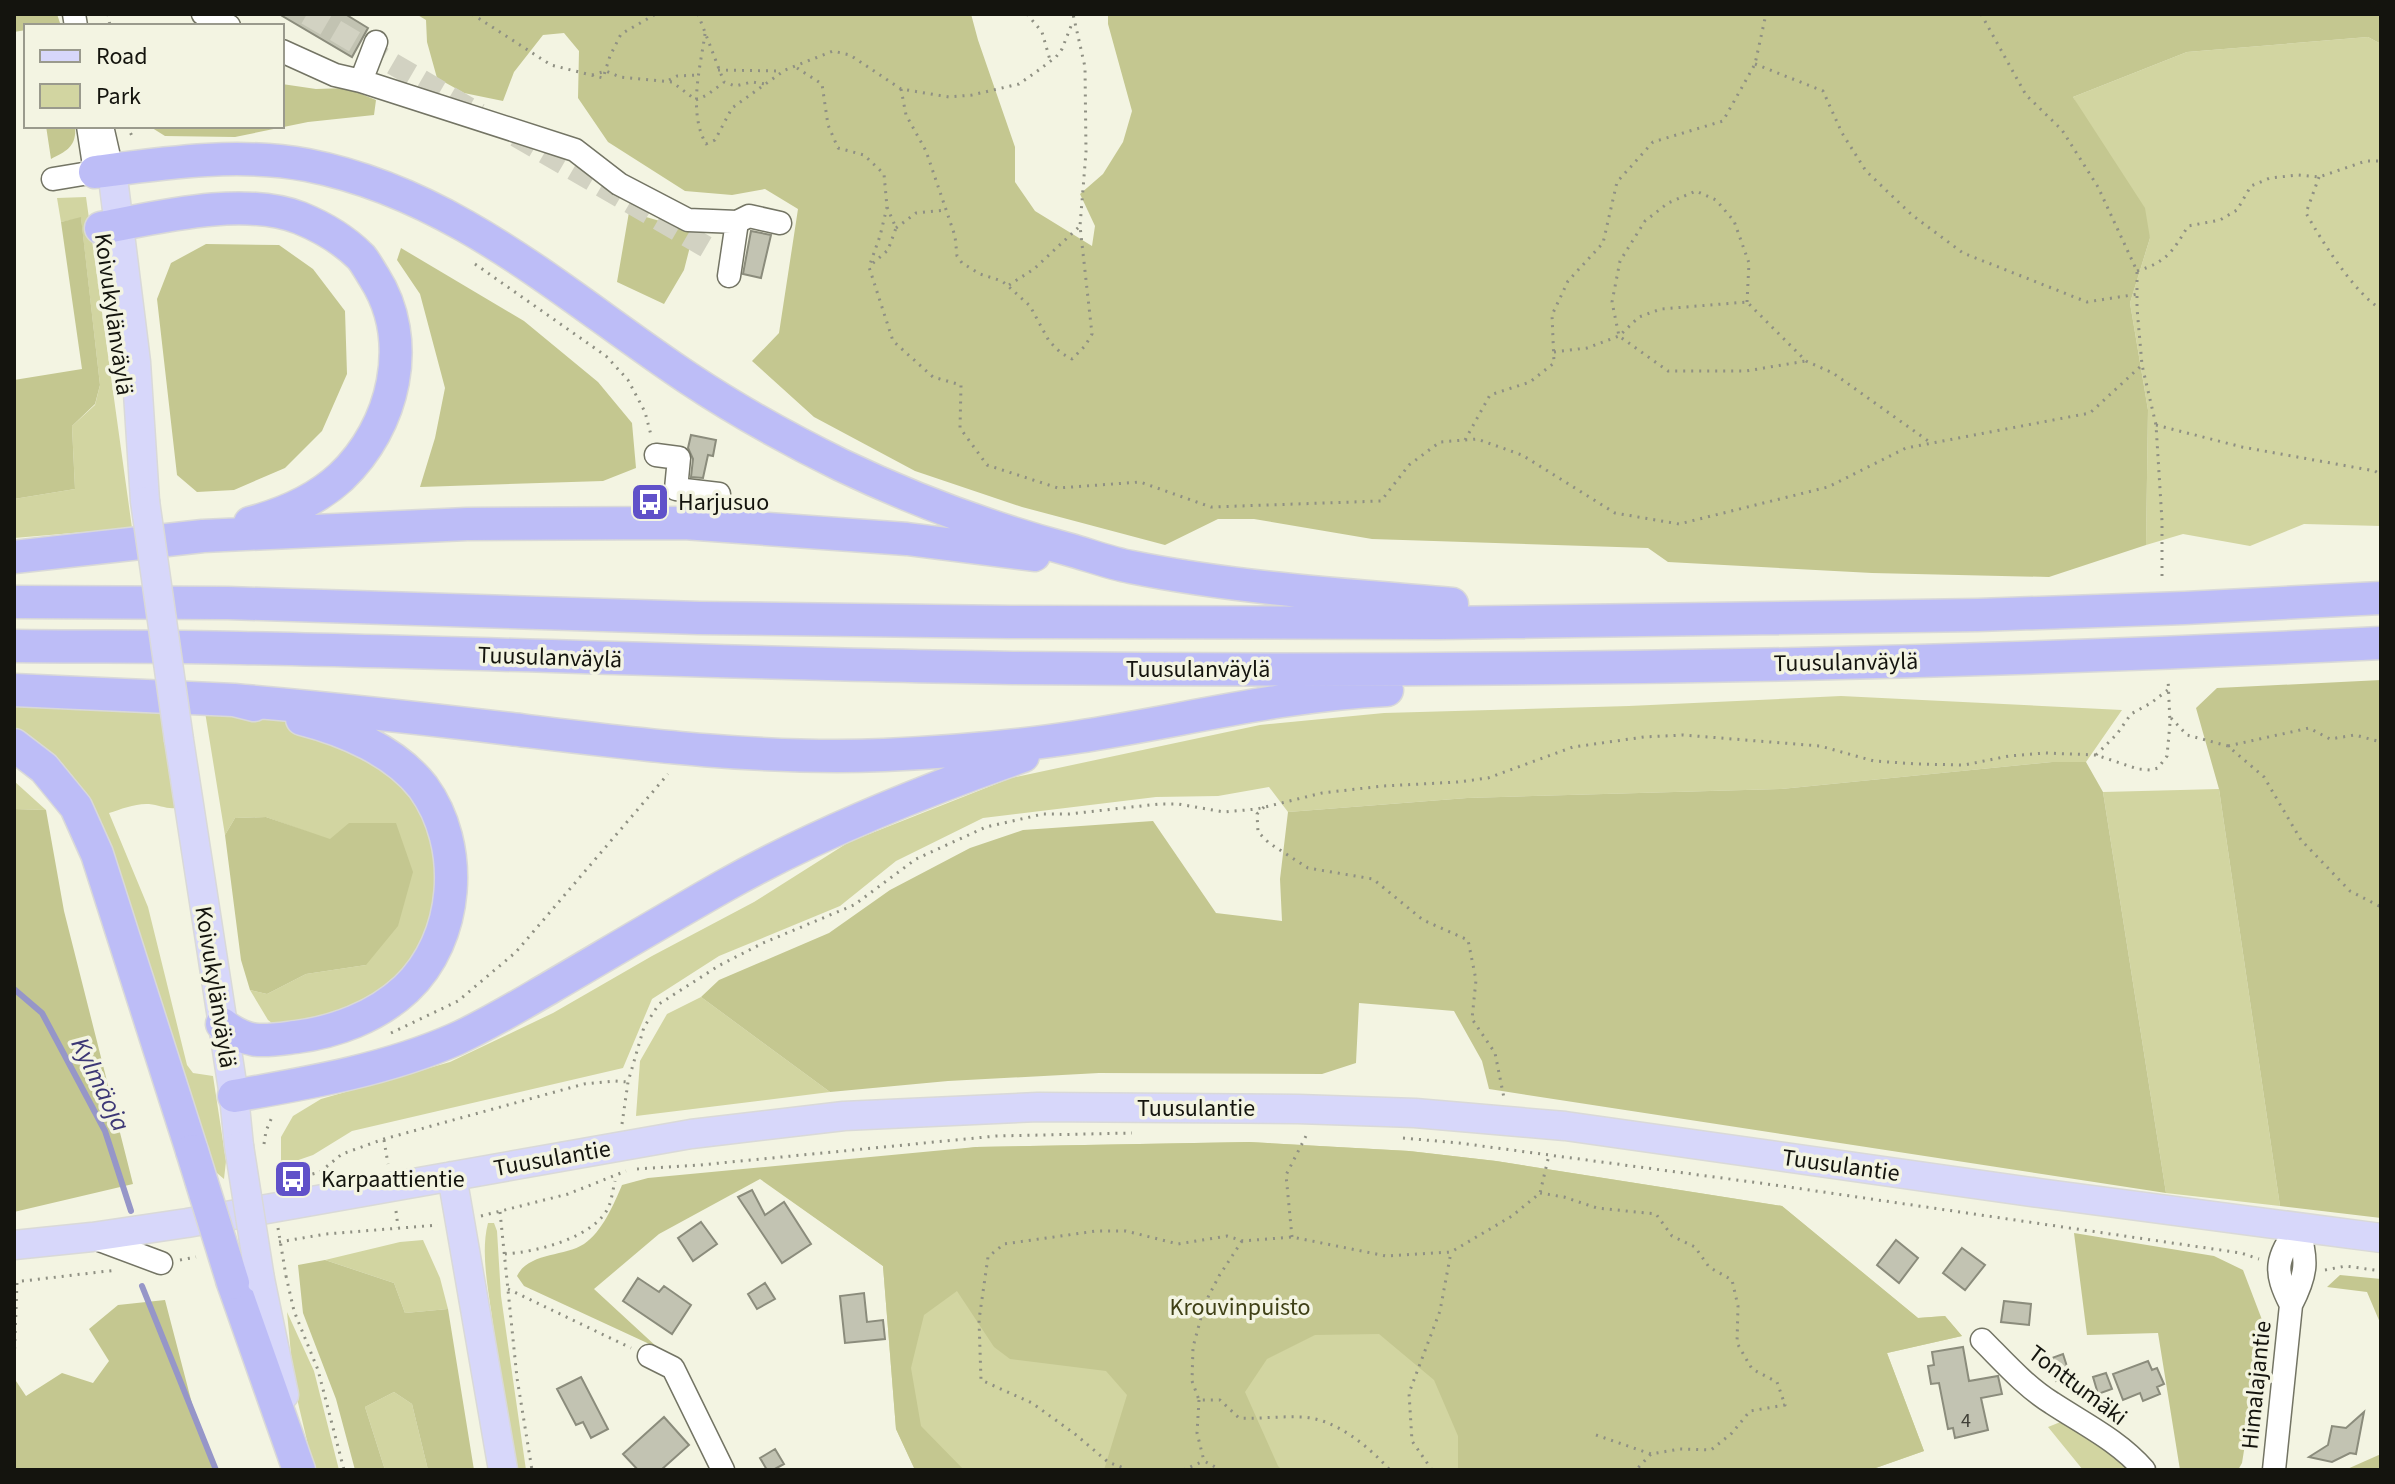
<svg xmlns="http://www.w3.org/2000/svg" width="2395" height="1484" font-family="'Source Sans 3',sans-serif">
<rect width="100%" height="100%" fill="#f3f4e2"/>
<!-- green -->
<path fill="#d2d5a1" d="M2368,37L2381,44V526L2304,524L2250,546L2183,534L2146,545L2148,410L2130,303L2150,238L2073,97L2187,52Z
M86,197L132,528L14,538V499L75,489L72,426L95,405L100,385L81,218L61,222L57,198Z
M1841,696L2122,710L2086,762H2052L1781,789L1467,798L1288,812L1269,787L1218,796L1156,797L983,818L896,861L840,906L719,956L652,999L623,1068L352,1131L313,1155L281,1166V1137L293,1116L321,1099L450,1062L553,1013L652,956L754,902L849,842L1011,778L1260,725L1384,713L1629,706Z
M14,702L159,706L176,808C166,809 159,805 149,804C136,803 121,809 109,813L148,907L187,1065L193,1073L213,1076L226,1161L224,1179L211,1168L107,846L14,732Z
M205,712L265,714L356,748L415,795L440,847L437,923L404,976L340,1014L277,1027L268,1020L250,990L267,994L306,974L366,965L330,840L266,817L235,818L225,835Z
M14,781L46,810L14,809Z
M2219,789L2280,1206L2166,1193L2103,792Z
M701,997L830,1092L636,1116L640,1061L667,1014Z
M1249,1142L1409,1151L1496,1161L1782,1206L1918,1318L1945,1316L1962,1336L1887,1353L1924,1451L1870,1470H915L896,1429L883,1266L760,1178L976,1147Z
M488,1223H494L497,1231L501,1296L526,1470H516C507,1417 498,1363 491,1310C487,1282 481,1250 488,1223Z
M423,1240L440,1278L448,1309L405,1313L394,1283L325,1260L400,1242Z
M287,1312L314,1371L339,1470H314L294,1386Z
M394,1392L412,1404L428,1470H385L365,1407Z
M2063,1421L2116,1456L2129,1470H2083L2048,1427Z"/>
<!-- forest -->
<path fill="#c4c790" d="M14,14H57L61,26H26V30L14,32Z
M416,14H971L978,40L1015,147V182L1035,211L1092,246L1095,226L1080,194L1103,174L1123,142L1132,111L1108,24V14H2381V44L2368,37L2187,52L2073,97L2145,208L2150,238L2130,303L2148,410L2146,545L2049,577L1872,573L1668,562L1648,548L1372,539L1254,519H1218L1165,545L1022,507L915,471L814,417L752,361L779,333L798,209L765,189L732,195L685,191L608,142L578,98L579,51L564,33L543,35L514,72L503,101L464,93L437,78L427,42L426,20Z
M282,84L316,89L346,88L376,100L374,115L308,122L235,137L165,136L149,126H282Z
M46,126H75C77,146 67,151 51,159Z
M629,212L694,231L684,270L664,304L617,282Z
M81,217L100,385L95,404L72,426L75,489L14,499V380L82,369L61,222Z
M206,244L279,245L313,269L345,311L347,374L322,431L285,468L234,490L197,492L177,475L157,299L171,263Z
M401,248L524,321L598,382L632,423L636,468L603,481L420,487L435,438L445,388L420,294L397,260Z
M2381,680V1218L2280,1206L2219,789L2196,708L2217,688Z
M2052,762H2086L2103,792L2166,1193L1489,1089L1482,1061L1454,1011L1359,1003L1356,1063L1322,1074L1099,1073L948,1081L830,1092L701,997L719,980L829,933L890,890L970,848L1023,830L1153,821L1216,913L1282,921L1280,879L1288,812L1467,798L1781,789Z
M14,809L46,810L64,911L133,1184L14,1212Z
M266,817L330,839L349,823H396L413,872L398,926L366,965L306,974L267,994L250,990L241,960L225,835L235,818Z
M1249,1142L1409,1151L1496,1161L1782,1206L1918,1318L1945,1316L1962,1336L1887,1353L1924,1451L1870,1470H1458V1436L1434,1380L1379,1334L1315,1335L1267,1359L1245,1392L1278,1466L1282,1470H1104L1127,1395L1106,1371L1010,1359L994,1347L957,1291L924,1315L911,1368L921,1426L964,1470H915L896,1429L883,1266L760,1179L659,1234L594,1289L658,1348L524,1286L517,1276C529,1252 564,1257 584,1244C602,1232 614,1204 622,1185L648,1178L976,1147Z
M2074,1233L2214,1256L2243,1270L2264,1325L2242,1463L2238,1470H2180L2158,1333L2087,1335Z
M325,1260L394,1283L405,1313L448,1309L474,1470H428L412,1404L394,1392L365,1407L385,1470H355L336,1399L303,1313L298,1265Z
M2340,1275L2381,1279V1325L2367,1292L2327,1287Z
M165,1300L201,1438L216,1470H14V1378L26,1396L62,1373L93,1383L109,1361L89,1329L118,1305Z
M2381,1454V1470H2345Z"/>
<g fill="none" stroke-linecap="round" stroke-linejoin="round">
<!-- stream -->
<path stroke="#9696c8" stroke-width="6" d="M14,989L42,1013L105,1131L131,1211
M142,1286L216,1470"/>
</g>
<!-- building -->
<path fill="#c2c3b2" stroke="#8b8c7c" stroke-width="2" d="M279,14H345L368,28L352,57Z
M751,231L771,235L761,278L743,274Z
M691,435L716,440L713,456L708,455L703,478L691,477L693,459L688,448Z
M752,1190L765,1215L784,1202L811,1244L782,1263L738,1197Z
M701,1222L717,1244L693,1261L678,1238Z
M1896,1240L1918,1258L1899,1283L1877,1265Z
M1962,1248L1985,1265L1965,1290L1943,1273Z
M638,1278L659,1292L664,1286L691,1305L672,1334L623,1301Z
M765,1283L775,1299L757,1309L748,1294Z
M864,1293L867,1322L883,1320L885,1339L845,1343L840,1296Z
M2004,1301L2031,1304L2029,1325L2001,1322Z
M1963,1347L1969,1381L1998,1376L2002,1394L1981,1398L1988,1430L1955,1438L1953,1428L1948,1429L1939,1383L1931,1384L1928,1366L1934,1365L1932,1352Z
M2063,1354L2070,1376L2056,1381L2049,1359Z
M2148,1361L2152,1370L2157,1368L2164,1384L2157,1387L2160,1394L2143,1401L2140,1393L2123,1400L2113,1374Z
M2106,1373L2112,1389L2098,1394L2093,1377Z
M581,1377L608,1429L591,1438L583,1422L576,1425L557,1389Z
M2364,1412L2356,1454L2350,1453L2332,1462L2309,1457L2328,1445L2332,1426L2346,1428Z
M664,1417L689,1445L661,1470H638L623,1454Z
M775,1449L784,1464L773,1470H767L760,1458Z"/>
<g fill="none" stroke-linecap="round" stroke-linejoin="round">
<!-- minor-tunnel -->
<path stroke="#d2d2c2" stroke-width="22" stroke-dasharray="22 11" stroke-linecap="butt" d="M307,14L479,114
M516,136L708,248"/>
<defs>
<path id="minor" d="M74,14L76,26
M203,14L229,26
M282,51L335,75L361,81L575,150L619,184L688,220L737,222L749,216L780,223
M361,81L376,42
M102,126L112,170
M53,179L95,172L88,126
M729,276L737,222
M656,455L679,458L676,489L719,494
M94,1238L161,1263
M2291,1305C2273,1270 2276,1259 2298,1227
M1982,1340C2004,1362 2026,1387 2052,1403C2084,1424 2119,1441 2144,1470
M649,1356L673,1368L723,1470
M2274,1470L2291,1305C2307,1274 2308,1261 2298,1227"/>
<path id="major" d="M112,170L136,362L145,501
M179,740L234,1096L239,1146
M452,1176L503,1470
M14,1245L92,1237L187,1223L691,1134L844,1116L1038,1107L1298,1109L1415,1113L1565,1126L2039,1193L2381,1238
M260,1279L284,1395"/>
<path id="highway" d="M95,172C164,163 238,152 307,165C456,194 565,296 688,378C736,410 788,439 841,465C914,500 990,528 1067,549C1089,555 1110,563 1131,567C1236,588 1345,595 1452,604
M101,228C159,217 243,196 300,218C322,227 344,240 361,257C366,263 370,271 374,277C415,341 394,427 341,477C315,501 284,514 250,523
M14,557L203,536L467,524L684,523L907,539L1034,555
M14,602L228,603L699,618L1010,622L1440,623L1978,615L2185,608L2381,598
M14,646C89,647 165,646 240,648C498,653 755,664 1013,668C1469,673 1926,666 2381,643
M14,690L234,700L254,705
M234,700C327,708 419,718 511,729C635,744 759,760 884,755C949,752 1014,747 1077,737C1181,721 1282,695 1387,690
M14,745L44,768L76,807L97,854L192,1151
M222,1024C248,1045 264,1041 296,1037C335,1032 376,1017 406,989C459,939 466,846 423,787C395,751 345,730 302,719
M234,1096C308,1083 386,1070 456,1039C489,1024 520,1005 551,987C609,953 666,919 724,886C818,833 920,792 1023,756
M233,1283L299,1470"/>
</defs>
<!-- minor casing -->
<use href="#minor" stroke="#737464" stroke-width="25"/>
<!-- major casing -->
<use href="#major" stroke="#d9d9d8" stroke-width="31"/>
<!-- highway casing -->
<use href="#highway" stroke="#d9d9d8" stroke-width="35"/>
<!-- path -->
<path stroke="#8f9083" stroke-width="3" stroke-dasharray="2 6" stroke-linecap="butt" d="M108,14L110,26
M472,14L551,65L603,78L610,56L621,34L656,14
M698,14L724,82L735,86L752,82L765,84
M1027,14L1042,32L1050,60
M1981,14L2026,95L2062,130L2098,187L2137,271V308L2142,365L2156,425L2162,521V582
M705,34C700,69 688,112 706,144L715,140L732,108L785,70L833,51L850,55L901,89L949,97L972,95L1019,84L1036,72L1056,57L1062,49L1073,21
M1755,64L1823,91L1842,133L1866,171L1912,215L1963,253L2087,302L2138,294
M797,68L822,84L828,125L838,148L864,155L884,174L887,207L896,228L888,250L872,264
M718,70L782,71
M592,75L606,71L620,77L672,82L696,100
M669,80L677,76L699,75
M901,89L906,115L926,151L955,236L957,256L962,263L980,274L1002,281L1008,286L1030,306L1049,341L1061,353L1072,359L1085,346L1092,334L1080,226L1086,152L1085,67L1073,14
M696,100L707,95L723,83
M127,126L134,140
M2319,177L2306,213C2321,240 2355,294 2381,309
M887,207L880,236L869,267L893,341L933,377L961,385L960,428L987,465L1058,488L1140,482L1211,507L1381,501L1409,465L1440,442L1477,439L1522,455L1615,513L1679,524L1828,487L1906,448L2090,413L2142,365
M896,228L916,213L946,210
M475,264L606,356L628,380L645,412L651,435
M2137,271C2167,262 2173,251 2188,226L2220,220L2237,210L2251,186L2270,178L2298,175L2319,177L2366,161H2381
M1009,285L1034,269L1080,226
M1747,302L1749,263L1734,221L1716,200L1696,191L1668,203L1645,221L1620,261L1612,302L1619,336L1668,371H1746L1806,361
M1554,352L1587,348L1619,336L1639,317L1661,309L1747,302L1806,361L1833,373L1931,443
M2156,425L2242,447L2375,471L2381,475
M1465,440L1490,395L1530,382L1554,363L1552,315L1568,281L1603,243L1617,182L1653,142L1723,121L1755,64L1766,14
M2171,718L2187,735L2228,746L2264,777L2301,840L2350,891L2381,907
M2228,746L2309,728L2330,739L2355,735L2381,742
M2096,755L2117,734L2131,714L2151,703L2169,689
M1264,807L1257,814L1258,832L1269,843L1308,868L1373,879L1423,920L1468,940L1476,980L1472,1019L1495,1053L1504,1098
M391,1033L458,1001L516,952L668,774
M622,1124L628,1082L644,1027L659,1004L720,965L763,943L854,905L916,859L986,827L1043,814H1069L1159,804H1178L1224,812L1257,809L1322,793L1383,786L1458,782L1488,778L1573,747L1644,737L1683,735L1820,746L1874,761L1917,764L1964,765L2009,756L2045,753L2096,755L2138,769L2151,770L2158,768L2167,756L2170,723L2168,678
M1403,1138L1459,1143L1782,1186L2241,1253L2259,1259
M384,1140L388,1164
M264,1144L266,1131L272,1117
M637,1169L700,1165L996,1136L1132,1133
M297,1178L320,1172L342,1154L384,1139L584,1084L614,1081L628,1082
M1540,1193L1564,1197L1597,1208L1656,1214L1672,1236L1695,1247L1709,1267L1732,1280L1738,1306L1737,1343L1752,1369L1777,1382L1785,1405L1750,1411L1732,1433L1711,1450L1680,1449L1651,1454L1636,1470
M396,1211L398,1227
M500,1212L517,1378L532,1470
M481,1216L568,1194L626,1171
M1292,1237L1286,1175L1308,1132
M1242,1241L1219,1276L1205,1303L1193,1347L1192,1381L1199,1400H1220L1239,1418C1260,1419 1280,1416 1301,1417C1335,1418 1368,1446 1390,1470
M279,1242L326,1234L438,1225
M505,1254C536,1252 595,1238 609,1206C612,1198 613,1189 615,1181
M180,1260L196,1257
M2325,1270L2346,1266L2381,1271
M286,1276L294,1311L318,1370L344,1470
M14,1282L117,1270
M508,1289L631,1348
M14,1365L17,1282
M1199,1400L1197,1433L1204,1461L1221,1470
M1596,1435L1651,1454
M1129,1470L1108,1462L1075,1434L1032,1403L981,1380L979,1320L988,1257L1004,1244L1096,1231H1126L1178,1244L1227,1236L1243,1241L1292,1237L1386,1256L1451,1252L1512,1216L1540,1193L1549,1155
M1183,1470L1204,1461
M1432,1470L1412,1441L1409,1393L1440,1311L1451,1252"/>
<!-- minor -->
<use href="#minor" stroke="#fff" stroke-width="22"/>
<!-- major -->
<use href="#major" stroke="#d7d7fa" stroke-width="28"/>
<!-- highway -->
<use href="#highway" stroke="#bdbdf7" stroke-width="32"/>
<defs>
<path id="major-bridge" d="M145,501L179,740
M239,1146L260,1279"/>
<path id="highway-bridge" d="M192,1151L233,1283"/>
</defs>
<!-- major-bridge casing -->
<use href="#major-bridge" stroke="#d9d9d8" stroke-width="31" stroke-linecap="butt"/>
<!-- highway-bridge casing -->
<use href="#highway-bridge" stroke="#d9d9d8" stroke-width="35" stroke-linecap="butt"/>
<!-- path-bridge -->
<path stroke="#8f9083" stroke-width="3" stroke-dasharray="2 6" stroke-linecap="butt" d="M278,1228L286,1276"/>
<!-- major-bridge -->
<use href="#major-bridge" stroke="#d7d7fa" stroke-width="28"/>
<!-- highway-bridge -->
<use href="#highway-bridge" stroke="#bdbdf7" stroke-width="32"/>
</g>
<!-- icons -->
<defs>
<symbol id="bus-square" viewBox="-11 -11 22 22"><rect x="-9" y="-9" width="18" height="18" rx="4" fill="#6051c9" stroke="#f3f4e2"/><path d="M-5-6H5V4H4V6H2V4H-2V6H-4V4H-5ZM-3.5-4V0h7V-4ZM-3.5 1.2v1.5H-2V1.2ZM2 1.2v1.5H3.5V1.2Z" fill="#fff"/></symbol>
</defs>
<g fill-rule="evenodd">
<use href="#bus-square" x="628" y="480" width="44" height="44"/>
<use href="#bus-square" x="271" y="1157" width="44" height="44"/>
</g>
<g text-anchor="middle" stroke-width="7" stroke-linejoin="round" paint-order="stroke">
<!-- number labels -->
<g font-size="20" fill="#404037">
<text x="1966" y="1427">4</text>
</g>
<!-- street labels -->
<g font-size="24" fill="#14140e" stroke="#f3f4e2">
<text transform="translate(114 314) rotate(82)" y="8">Koivukylänväylä</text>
<text transform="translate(550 657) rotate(2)" y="8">Tuusulanväylä</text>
<text transform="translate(1846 662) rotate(-1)" y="8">Tuusulanväylä</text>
<text x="1198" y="677">Tuusulanväylä</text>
<text transform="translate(216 987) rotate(81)" y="8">Koivukylänväylä</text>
<text x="1196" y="1116">Tuusulantie</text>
<text transform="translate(552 1158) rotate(-10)" y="8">Tuusulantie</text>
<text transform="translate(1841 1165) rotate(8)" y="8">Tuusulantie</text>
<text transform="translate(2078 1385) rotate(37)" y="8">Tonttumäki</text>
<text transform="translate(2256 1385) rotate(-84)" y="8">Himalajantie</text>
</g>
<!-- poi labels -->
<g font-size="24" fill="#14140e" stroke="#f3f4e2" text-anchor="start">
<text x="678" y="510">Harjusuo</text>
<text x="321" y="1187">Karpaattientie</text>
</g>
<!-- park labels -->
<g font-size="24" fill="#3f4016" stroke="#f3f4e2">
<text x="1240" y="1315">Krouvinpuisto</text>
</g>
<!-- water labels -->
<g font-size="26" font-style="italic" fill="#3c3775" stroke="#f3f4e2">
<text transform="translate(101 1084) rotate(64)" y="9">Kylmäoja</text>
</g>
</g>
<!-- border -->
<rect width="2395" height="1484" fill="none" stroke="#14140e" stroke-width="32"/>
<!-- legend -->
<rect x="24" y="24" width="260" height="104" fill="#f3f4e2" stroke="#9a9a8d" stroke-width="2"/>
<rect x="40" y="50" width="40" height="12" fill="#d7d7fa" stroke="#9a9a8d" stroke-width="2"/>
<text x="96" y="64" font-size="24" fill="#14140e">Road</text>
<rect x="40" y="84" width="40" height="24" fill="#d2d5a1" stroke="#9a9a8d" stroke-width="2"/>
<text x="96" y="104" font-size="24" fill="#14140e">Park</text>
</svg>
